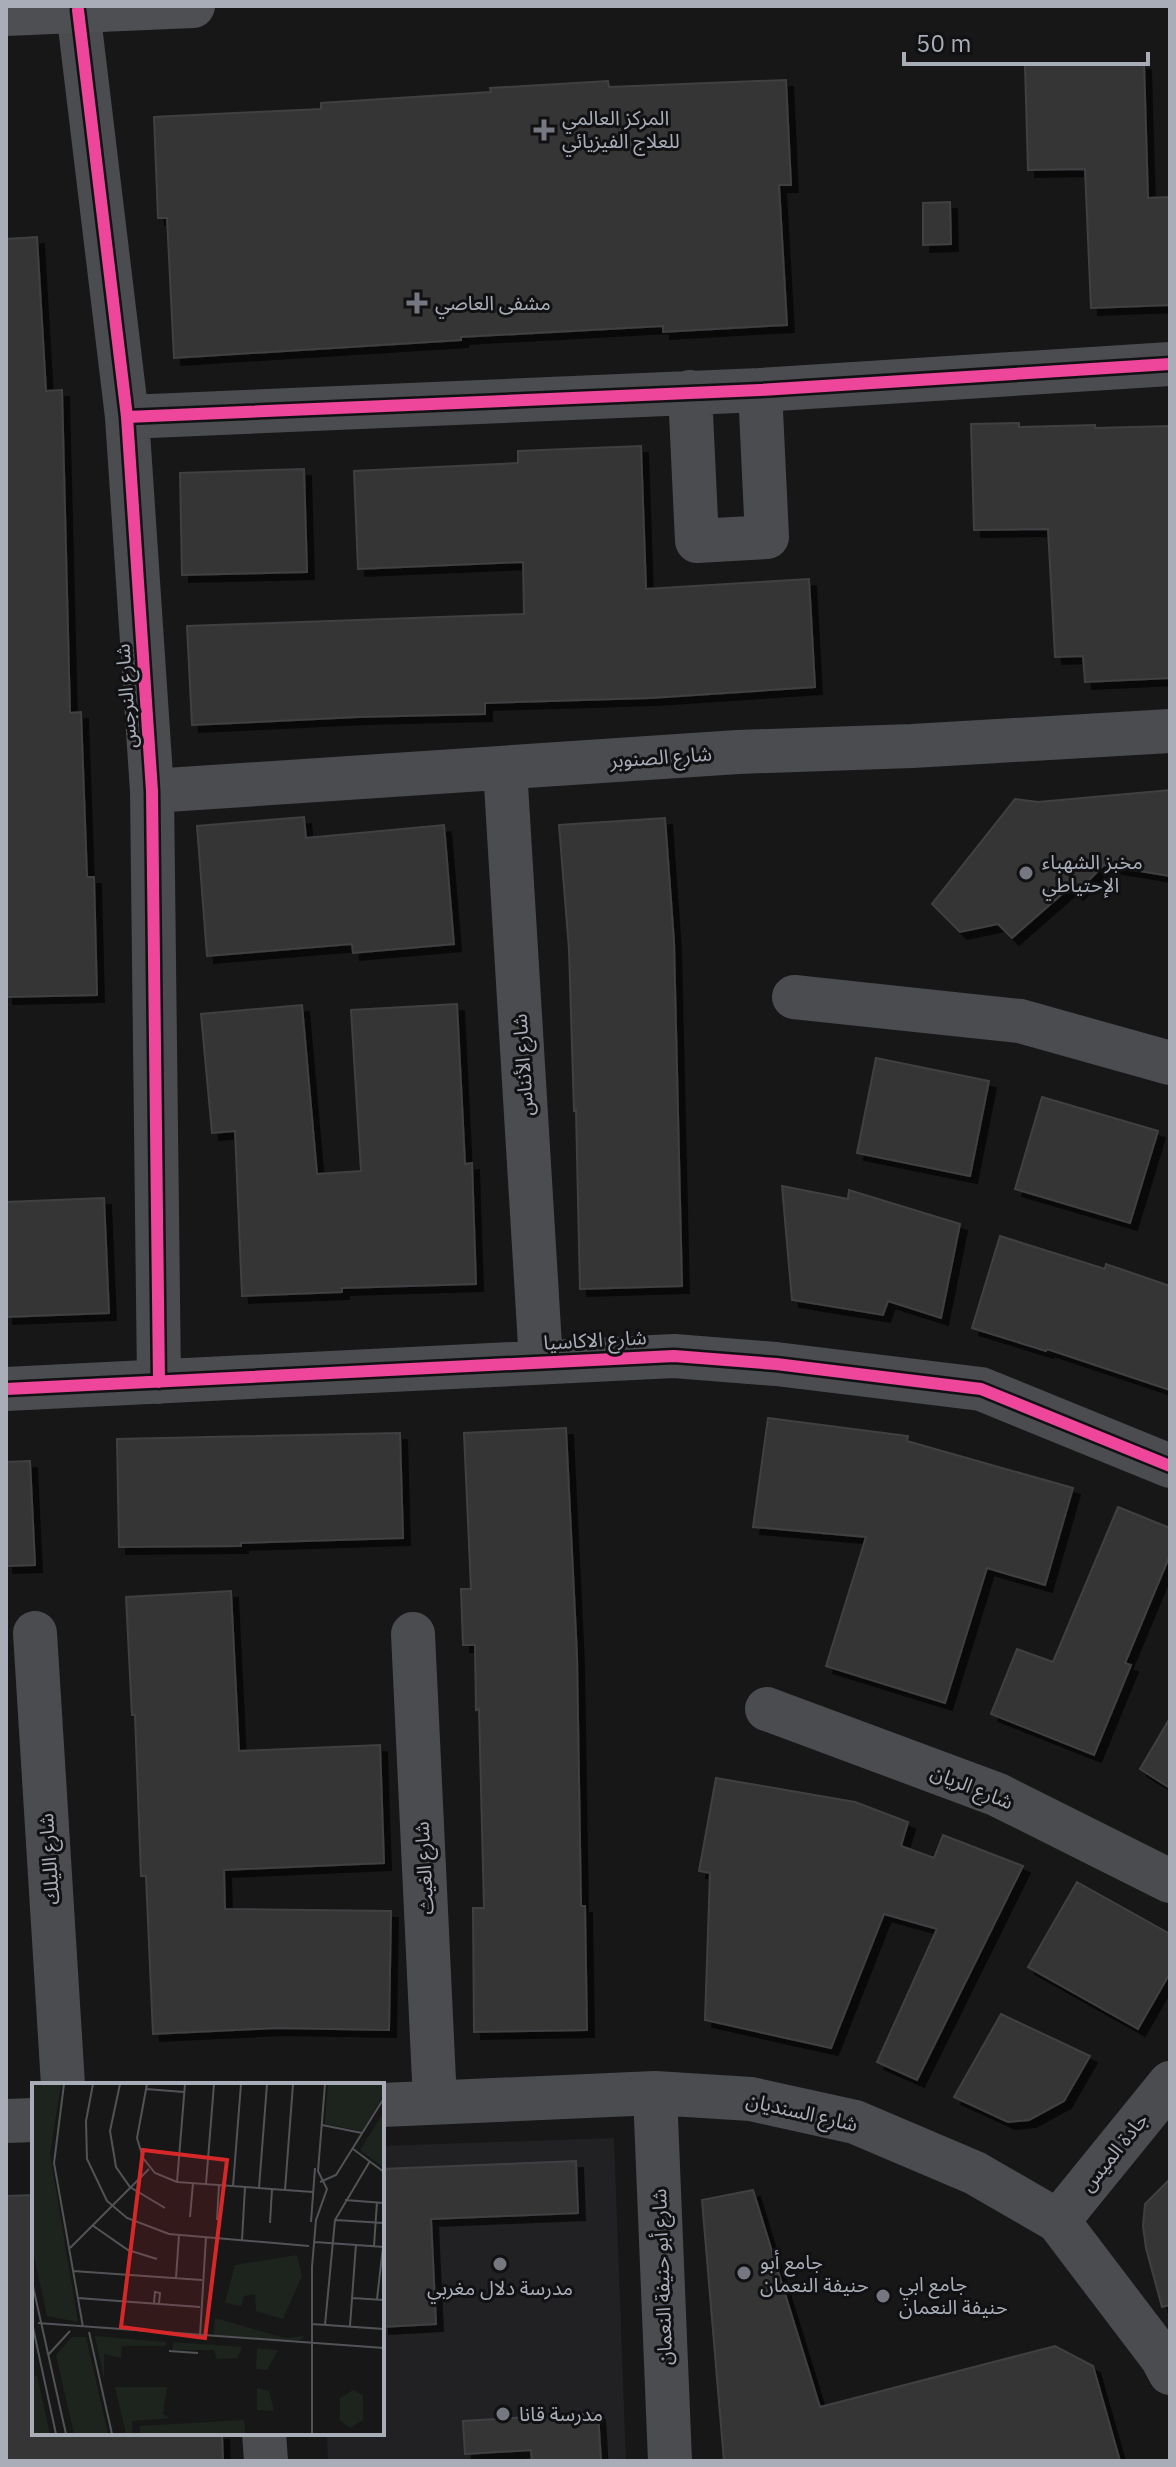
<svg xmlns="http://www.w3.org/2000/svg" width="1176" height="2467" font-family="'IBM Plex Sans','Noto Sans Arabic',sans-serif">
<defs>
<filter id="shadow"><feDropShadow dx="7" dy="7" stdDeviation="0" flood-color="#0009"/></filter>
</defs>
<rect width="100%" height="100%" fill="#171717"/>
<!-- built -->
<path fill="#212123" d="M614,2138L626,2461H328L327,2433H382V2146Z"/>
<!-- building -->
<path fill="#353536" stroke="#3f4043" stroke-width="2" filter="url(#shadow)" d="M1144,63L1148,198L1170,197V305L1091,308L1085,169L1028,170L1025,65Z
M786,80L791,185H779L787,325L663,332V326L461,337V340L174,358L167,218H158L154,117L321,109V103L491,92L490,88L608,81L609,87Z
M950,202L951,244L923,245V203Z
M37,237L46,391L62,390L70,713L81,712L87,877H94L97,995L6,997V239Z
M1019,423V427L1095,425V428L1170,426V678L1085,682L1083,656L1055,657L1048,529L974,530L971,424Z
M641,446L646,589L809,579L815,687L650,698L485,703V714L358,717L192,725L187,626L524,614L523,562L358,569L354,471L518,463V451Z
M304,469L307,572L182,575L180,473Z
M1170,790V876L1104,865L1076,893L1070,887L1012,938L998,924L960,932L932,904L1015,799L1038,802Z
M304,817L306,838L444,825L454,944L353,953L352,944L207,956L197,826Z
M665,818L674,942L682,1286L580,1289L576,1110L574,1111L569,949L559,825Z
M457,1004L465,1164L472,1163L476,1284L342,1288V1292L242,1296L235,1131L212,1133L201,1014L302,1005L317,1174L361,1171L351,1010Z
M876,1058L989,1081L970,1176L857,1153Z
M1042,1097L1158,1131L1130,1223L1015,1189Z
M782,1186L848,1199L849,1190L960,1224L941,1318L888,1301L883,1315L792,1300Z
M104,1198L109,1313L6,1317V1202Z
M1000,1236L1105,1269L1106,1264L1170,1286V1390L1047,1349L1046,1351L972,1328Z
M768,1418L908,1436L907,1441L1073,1488L1045,1585L987,1568L945,1703L826,1666L866,1537L753,1527Z
M566,1428L577,1656L581,1906H585L587,2030L474,2032L473,1908H484L479,1709L476,1710L475,1645H463L461,1589H471L464,1433Z
M400,1433L403,1538L241,1543V1546L119,1547L117,1439Z
M30,1461L35,1565L6,1566V1462Z
M1118,1507L1170,1528V1555L1125,1663L1131,1665L1094,1755L991,1714L1017,1649L1053,1662Z
M231,1591L239,1751L380,1745L384,1863L224,1870L225,1909L391,1911L389,2030L277,2028L153,2034L146,1876H141L135,1715H132L126,1597Z
M1170,1718V1788L1140,1769Z
M716,1778L855,1802L908,1822L901,1846L934,1858L943,1835L1023,1866L917,2080L877,2062L937,1929L884,1914L831,2048L705,2020L710,1873L699,1871Z
M1077,1882L1170,1934V1973L1138,2029L1028,1967Z
M1001,2014L1090,2056L1064,2101L1029,2120L1008,2122L954,2097Z
M576,2161L578,2213L431,2219L436,2324L382,2327V2169Z
M1170,2179V2305L1162,2307L1146,2248L1143,2226L1145,2204Z
M753,2190L820,2407L1055,2346L1093,2366L1120,2461H724L702,2200Z
M34,2195V2433H222L223,2461H6V2196Z
M598,2413L601,2461H532L531,2450L465,2454L463,2421Z"/>
<g fill="none" stroke-linecap="round" stroke-linejoin="round">
<!-- minor -->
<path stroke="#4b4c50" stroke-width="44" d="M78,10L127,417L152,791L159,1382
M690,392L697,541L767,537L760,390
M127,417L760,390L1170,364
M505,768L541,1362
M152,791L738,752L912,746L1170,731
M794,997L1020,1021L1170,1063
M6,1389L674,1356L776,1364L981,1389L1170,1466
M35,1633L63,2085
M413,1634L435,2102
M767,1709L996,1794L1170,1881
M655,2093L670,2461
M382,2105L655,2093L751,2099L855,2122L975,2173L1058,2221L1162,2358L1170,2373
M6,2121L34,2120
M1058,2221L1170,2083
M264,2433L266,2461"/>
<!-- major -->
<path stroke="#4d4f52" stroke-width="44" d="M6,14L193,6"/>
<defs>
<path id="cycleway" d="M78,10L127,417L152,791L159,1382
M127,417L760,390L1170,364
M6,1389L674,1356L776,1364L981,1389L1170,1466"/>
</defs>
<!-- cycleway casing -->
<use href="#cycleway" stroke="#111113" stroke-width="17"/>
<!-- cycleway -->
<use href="#cycleway" stroke="#ed469a" stroke-width="12"/>
</g>
<!-- markers -->
<g fill="#757880" stroke="#111113" stroke-width="3">
<path d="M540 118h8v8h8v8h-8v8h-8v-8h-8v-8h8z"/>
<path d="M413 291h8v8h8v8h-8v8h-8v-8h-8v-8h8z"/>
<circle cx="1026" cy="873" r="8"/>
<circle cx="500" cy="2264" r="8"/>
<circle cx="744" cy="2273" r="8"/>
<circle cx="883" cy="2296" r="8"/>
<circle cx="503" cy="2414" r="8"/>
</g>
<g text-anchor="middle" stroke-width="6" stroke-linejoin="round" paint-order="stroke">
<!-- poi labels -->
<g font-size="20" fill="#a8adb8" stroke="#111113" text-anchor="start">
<text x="562" y="125">المركز العالمي<tspan x="562" dy="23">للعلاج الفيزيائي</tspan></text>
<text x="435" y="310">مشفى العاصي</text>
<text x="1042" y="869">مخبز الشهباء<tspan x="1042" dy="23">الإحتياطي</tspan></text>
<text x="760" y="2269">جامع أبو<tspan x="760" dy="23">حنيفة النعمان</tspan></text>
<text x="899" y="2291">جامع ابي<tspan x="899" dy="23">حنيفة النعمان</tspan></text>
<text x="500" y="2295" text-anchor="middle">مدرسة دلال مغربي</text>
<text x="519" y="2421">مدرسة قانا</text>
</g>
<!-- street labels -->
<g font-size="20" fill="#a8adb8" stroke="#111113">
<text transform="translate(126 696) rotate(-94)" y="7">شارع النرجس</text>
<text transform="translate(661 757) rotate(-4)" y="7">شارع الصنوبر</text>
<text transform="translate(523 1065) rotate(-94)" y="7">شارع الأنناس</text>
<text transform="translate(595 1340) rotate(-3)" y="7">شارع الاكاسيا</text>
<text transform="translate(972 1787) rotate(22)" y="7">شارع الريان</text>
<text transform="translate(49 1859) rotate(-94)" y="7">شارع الليلك</text>
<text transform="translate(424 1868) rotate(-93)" y="7">شارع الغيث</text>
<text transform="translate(802 2112) rotate(13)" y="7">شارع السنديان</text>
<text transform="translate(1114 2152) rotate(-51)" y="7">جادة الميس</text>
<text transform="translate(662 2277) rotate(-92)" y="7">شارع أبو حنيفة النعمان</text>
</g>
</g>
<!-- overview -->
<g transform="translate(32 2083)">
<rect width="352" height="352" fill="#171717"/>
<path d="M0,1H29L18,71L46,239L15,233L0,164ZM296,1H352V11L330,48L293,41ZM352,29V85L328,67ZM265,172L270,193L251,236L224,228L223,211L212,213L209,223L193,220L203,182ZM183,235L253,255L273,253L267,258L182,252ZM63,253L134,259V263H90L89,275L72,271V296ZM40,254H54L76,351H42L24,272ZM141,259L209,264V267L205,275L185,276L182,267H141ZM225,265L246,267L235,287L224,286ZM5,293L18,351H0V294ZM83,304H135L131,331L138,335L100,338L101,351H94ZM225,305L237,308L242,328L225,327ZM321,307L331,312V337L318,345L308,337V315ZM212,337L213,351H108V343Z" fill="#1d241e"/>
<path fill="none" stroke="#515357" stroke-width="2" d="M32,1L22,80L51,244M61,1L54,38L55,76L75,118L95,135L137,151L277,163M88,1L78,48L84,84L98,104L133,125M115,1L105,55L111,75L123,90L145,99L281,109M114,6L152,9M290,42L330,50M321,66L352,89M145,99L153,1M288,99L304,92L352,15M174,101L182,1M201,103L209,1M227,105L235,1M253,107L261,1M313,117L352,120M158,134L161,100M185,137L187,102M303,137L352,140M279,139L283,85M238,140L240,106M60,142L96,167L125,176M210,157L213,104M283,159L352,164M342,163L345,119M38,165L117,86M41,188L170,197M144,195L147,152M0,199L34,351M46,215L168,224M320,215L352,217M345,216L351,164M122,220L123,209L128,210L127,220M0,240L24,351M6,240L352,265M280,241L352,246M293,242L303,137L338,78M318,243L324,161M57,249L80,351M168,253L174,154M137,268L166,270M16,272L38,248M280,351V184L284,137L295,106L286,88L293,1"/>
<path fill="#d62828" fill-opacity="0.15" stroke="#d62828" stroke-width="4" d="M111,67L195,77L173,255L89,244Z"/>
<rect width="352" height="352" fill="none" stroke="#a8adb8" stroke-width="4"/>
</g>
<!-- border -->
<rect width="1176" height="2467" fill="none" stroke="#a8adb8" stroke-width="16"/>
<!-- scale -->
<path d="M904 52v12h244v-12" fill="none" stroke="#a8adb8" stroke-width="4"/>
<text x="916" y="52" font-size="24" fill="#a8adb8" stroke="#111113" stroke-width="6" paint-order="stroke">50 m</text>
</svg>
